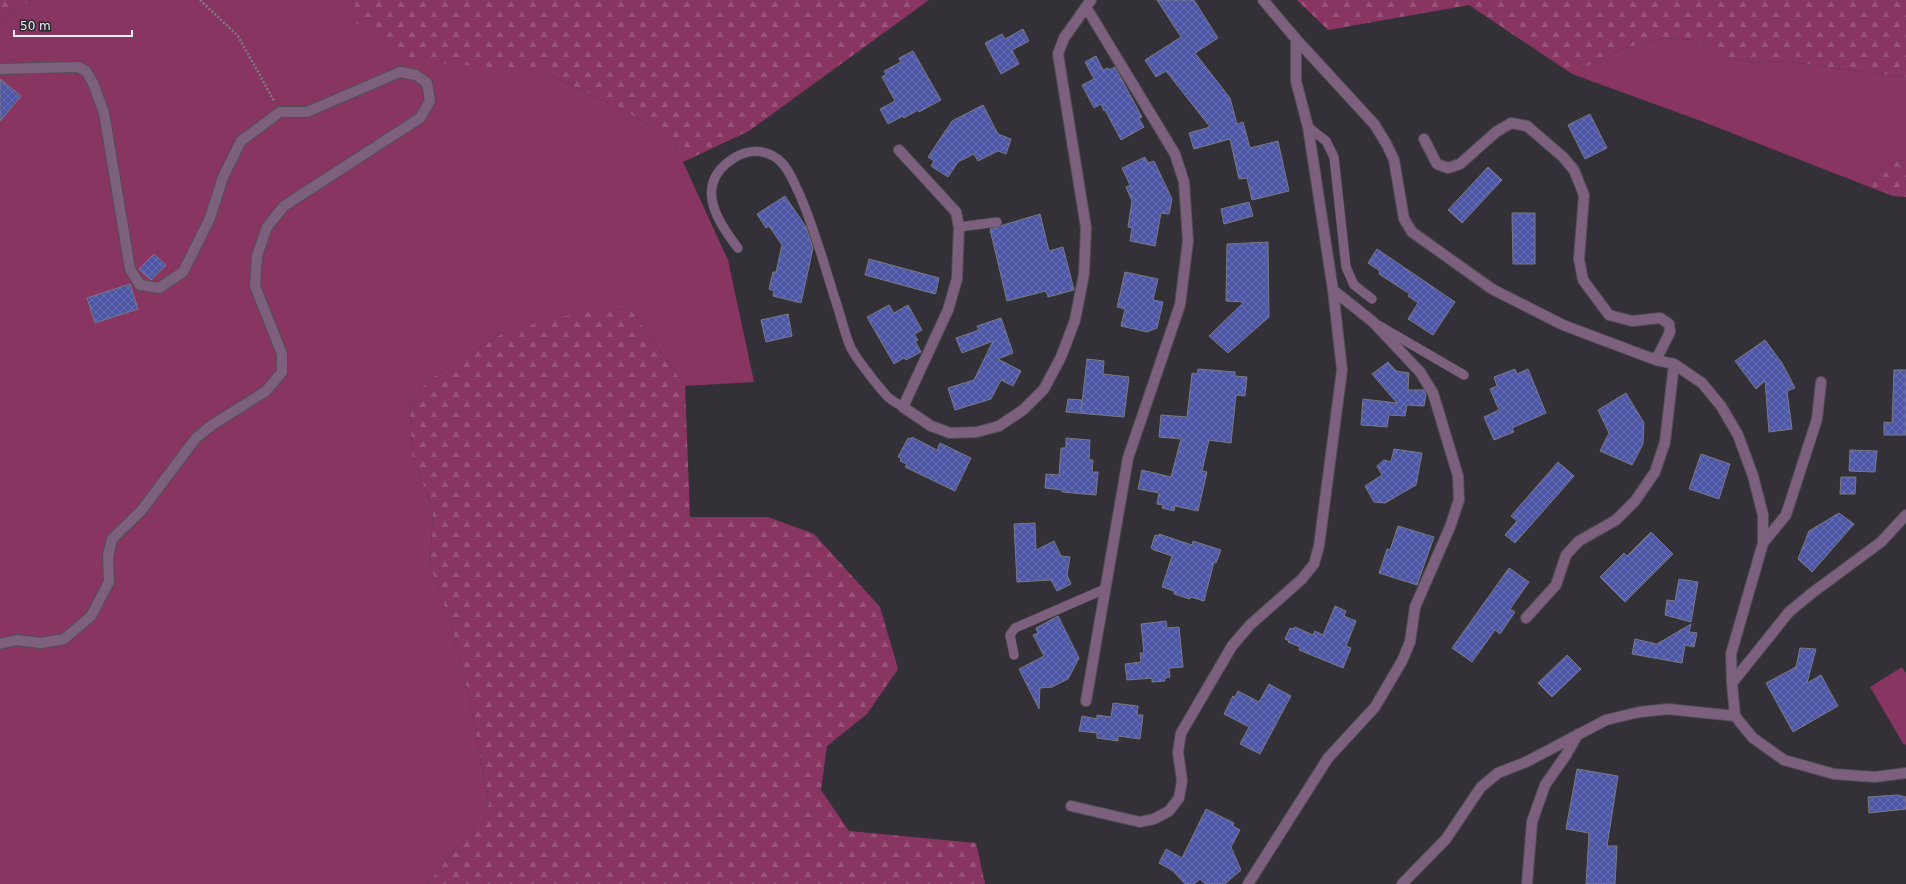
<svg xmlns="http://www.w3.org/2000/svg" width="1906" height="884" font-family="'DejaVu Sans',sans-serif">
<defs>
<pattern id="forest-firs" width="22" height="20" patternUnits="userSpaceOnUse"><rect width="22" height="20" fill="#883561"/><path d="M5 1l3.5 6h-7zM16 11l3.5 6h-7z" fill="#995378"/></pattern>
<pattern id="building-cross-hatch" width="8" height="8" patternUnits="userSpaceOnUse"><rect width="8" height="8" fill="#4e57a6"/><path d="M0 0l8 8M0 8l8-8" fill="none" stroke="#686fb3"/></pattern>
</defs>
<rect width="100%" height="100%" fill="#333037"/>
<!-- green -->
<path fill="#883561" d="M31,0H354L357,23L490,67H533L621,109L669,136L683,162L728,260L754,382L685,386L628,306L506,331L430,379L410,401L412,454L433,510L430,566L450,621L469,696L489,805L428,884H0V22Z
M1665,38L1694,40L1721,55L1754,63L1782,61L1906,77V160L1897,161L1876,172L1872,188L1701,121L1572,74L1621,49Z
M1902,667L1906,673V744L1904,745L1870,687Z"/>
<!-- forest -->
<path fill="url(#forest-firs)" d="M0,0H31L0,22Z
M354,0H929L749,131L683,162L669,136L621,109L533,67H490L416,61L356,23Z
M1297,0H1906V77L1782,61L1754,63L1721,55L1694,40L1665,38L1621,49L1572,74L1469,5L1328,30Z
M1906,160V197L1893,196L1872,188L1876,172L1897,161Z
M628,306L685,386L690,517H768L814,534L880,607L898,669L867,714L827,746L821,790L849,831L976,843L985,884H428L489,805L469,696L450,621L430,566L433,510L412,454L410,401L430,379L506,331L595,309Z"/>
<!-- building -->
<path fill="url(#building-cross-hatch)" stroke="#787a83" d="M1157,0H1194L1218,38L1195,53L1230,98L1237,124L1243,122L1250,148L1278,141L1289,191L1252,200L1247,178L1239,179L1230,139L1194,149L1189,133L1210,127L1166,71L1156,77L1145,60L1181,37Z
M1023,29L1029,41L1012,50L1019,64L1001,74L985,43L1002,34L1005,39Z
M913,51L941,100L919,112L918,110L904,118L903,116L888,124L880,109L895,101L882,77L886,74L884,71L901,62L899,58Z
M1096,56L1103,70L1108,68L1109,70L1115,67L1142,117L1139,118L1144,127L1121,140L1105,110L1104,111L1101,104L1094,108L1082,85L1094,79L1085,62Z
M0,79L21,96L0,121Z
M983,105L998,134L1011,139L1006,154L998,151L978,161L974,154L958,162L948,177L931,166L934,161L928,157L952,121Z
M1590,114L1607,148L1585,159L1568,125Z
M1145,157L1148,163L1154,161L1172,199L1169,214L1161,213L1155,246L1130,241L1132,228L1128,227L1132,201L1126,187L1130,185L1122,168Z
M1488,167L1502,180L1462,223L1448,210Z
M785,196L806,227L813,248L801,303L773,296L774,291L769,289L773,272H776L782,245L769,226L766,228L757,214Z
M1249,202L1253,216L1224,224L1221,209Z
M1512,213H1535V264H1513Z
M1040,214L1049,251L1063,247L1074,290L1048,297L1046,291L1007,301L990,229Z
M1268,242L1269,317L1228,353L1209,336L1244,302L1226,301L1227,244Z
M1377,249L1455,302L1433,335L1408,319L1418,303L1408,296L1410,294L1379,274L1380,271L1368,263Z
M154,254L166,265L151,280L139,269Z
M869,259L939,278L936,292L935,294L865,275Z
M1125,272L1158,279L1153,300L1163,302L1157,328L1147,332L1121,326L1125,309L1117,307Z
M130,284L138,309L95,323L87,298Z
M889,305L894,313L908,305L922,330L914,334L918,340L915,341L921,352L906,360L904,358L894,364L867,317Z
M788,314L792,336L766,342L761,320Z
M1001,318L1013,353L998,359L1021,371L1013,386L1001,380L991,399L955,410L948,388L974,380L993,341L962,353L956,338L979,330L977,326Z
M1765,340L1782,363L1795,388L1787,391L1792,429L1769,432L1765,381L1756,389L1735,361Z
M1087,359L1104,361L1103,374L1129,377L1124,417L1066,412L1068,399L1082,400L1081,412Z
M1388,362L1396,371L1409,373L1408,390H1424L1426,394L1424,406L1407,405L1405,416L1389,415L1387,427L1361,425L1363,399L1397,403L1372,374Z
M1198,369L1235,372V376L1247,377L1245,396L1236,395L1231,443L1209,440L1202,471L1207,472L1198,511L1175,506L1174,511L1162,508L1163,505L1157,504L1159,493L1138,489L1142,470L1171,477L1181,439L1159,437L1161,415L1187,417L1192,373L1197,374Z
M1515,369L1517,374L1528,369L1546,413L1512,428L1514,432L1494,440L1484,417L1499,410L1490,389L1497,386L1494,377Z
M1894,370H1906V435H1884V422L1892,423Z
M1626,393L1644,423L1643,444L1632,465L1600,451L1609,433L1598,410Z
M912,437L937,450L940,443L971,458L955,491L905,467L907,464L900,461L901,458L898,457L908,438L911,439Z
M1066,438L1090,440L1089,460H1093L1092,472H1098L1096,495L1062,492V490L1045,488L1046,474L1059,475L1061,448H1066Z
M1394,449L1422,453L1416,485L1385,503L1374,502L1365,486L1382,475L1377,466L1384,460L1391,462Z
M1850,450L1877,451L1875,472L1849,471Z
M1701,454L1730,464L1719,499L1689,489Z
M1558,462L1574,476L1515,543L1505,535L1517,521L1511,516Z
M1841,477H1856L1855,494H1840Z
M1839,513L1854,524L1812,572L1798,559L1809,531Z
M1035,523L1036,550L1054,541L1061,556L1070,557L1067,575L1071,584L1057,591L1051,580L1017,582L1014,524Z
M1398,526L1434,537L1417,585L1379,573L1387,549L1390,550Z
M1651,532L1673,554L1625,602L1600,577L1624,553L1627,556Z
M1159,534L1192,545L1193,541L1221,550L1216,563L1214,562L1204,601L1191,597L1190,599L1174,594V591L1162,587L1172,556L1154,550L1151,548L1155,535L1158,536Z
M1509,568L1529,582L1510,609L1515,612L1500,634L1495,630L1472,662L1452,648Z
M1679,579L1698,582L1691,622L1665,615L1667,600L1675,601Z
M1335,606L1346,611L1344,616L1356,621L1346,646L1351,648L1343,668L1299,650L1300,647L1288,642L1289,641L1285,639L1290,628L1294,629L1295,627L1313,635L1315,631L1323,635Z
M1058,616L1079,658L1068,679L1052,687L1040,688L1039,709L1019,669L1044,656L1033,635L1038,633L1036,628Z
M1166,621L1167,628L1179,627L1183,667L1169,668L1170,677L1165,678V681L1152,682V678L1127,680L1125,664L1141,662L1140,653H1144L1141,624Z
M1691,624L1689,632L1697,633L1694,647L1685,645L1682,663L1632,654L1635,639L1657,644Z
M1800,648L1816,649L1807,683L1821,675L1838,706L1793,732L1766,683L1796,667Z
M1567,655L1581,669L1552,697L1538,683Z
M1269,684L1291,696L1260,754L1240,744L1249,727L1224,714L1233,696L1235,697L1238,691L1259,702Z
M1113,703L1138,706L1137,715H1143L1140,739L1118,736V741L1097,738V733L1079,731L1082,716L1097,719V715L1111,717Z
M1577,769L1618,776L1607,846H1617L1615,884H1586L1589,833L1566,829Z
M1897,795L1906,797V809L1869,813L1868,797Z
M1206,809L1234,823L1233,826L1240,830L1231,847L1241,870L1225,884H1205L1200,879L1194,884H1185L1173,871L1159,863L1166,849L1182,858Z"/>
<g fill="none" stroke-linecap="round" stroke-linejoin="round">
<defs>
<path id="service" d="M1308,127L1326,141L1334,157L1346,267L1354,285L1372,299
M959,227L997,222
M738,248C715,219 694,183 734,158C749,149 765,149 779,160C788,168 793,180 798,191C815,228 825,269 838,308C842,321 845,334 850,346C854,356 878,386 886,395C890,400 897,403 903,407
M1378,325L1464,375
M1014,655L1010,635L1015,628L1105,589"/>
<path id="minor" d="M1263,0L1296,39L1375,125L1387,145L1394,160L1404,219L1412,232L1492,289L1563,325L1656,360L1674,364L1702,383L1721,406L1738,435L1753,476L1763,515V543L1731,654L1732,683L1735,716L1753,738L1784,760L1834,774L1875,777L1906,773
M0,69L78,67L86,71L93,83L104,113L130,269L140,285L159,288L183,272L210,218L223,177L241,141L280,112H307L400,72L416,75L427,83L430,101L420,118L284,206L267,227L257,256L255,286L282,354V372L266,391L212,425L196,438L141,511L112,539L108,556L109,582L91,616L64,639L41,643L17,640L0,644
M1424,139L1437,164L1448,168L1460,164L1496,132L1511,123L1527,126L1563,157L1574,170L1584,195L1579,259L1583,280L1609,315L1632,321L1660,318L1669,324L1670,332L1656,360
M899,150L956,212L959,227L957,279L948,310L903,407L931,426L950,433L977,432L999,426L1023,410L1044,389L1061,357L1075,320L1084,274L1086,228L1058,54L1064,38L1091,0
M1763,543L1786,515L1817,419L1821,382
M1526,618L1556,585L1566,555L1579,541L1616,520L1635,501L1655,472L1665,442L1674,364
M1732,683L1789,612L1812,593L1881,542L1906,515
M1086,701L1128,458L1180,305L1188,241L1184,182L1175,154L1086,7
M1071,806L1140,822L1154,819L1169,811L1179,798L1182,781L1178,752L1181,733L1232,646L1250,625L1302,579L1314,564L1319,546L1342,370L1333,290L1308,127L1296,81V39
M1248,884L1328,758L1375,707L1402,661L1410,642L1415,607L1450,527L1459,500L1458,476L1433,393L1420,372L1373,322L1333,290
M1402,884L1446,839L1481,787L1498,773L1526,762L1606,720L1639,712L1668,709L1735,716
M1527,884L1532,822L1545,785L1566,755L1578,734"/>
</defs>
<!-- service casing -->
<use href="#service" stroke="#514f55" stroke-width="10"/>
<!-- minor casing -->
<use href="#minor" stroke="#514f55" stroke-width="12"/>
<!-- path -->
<path stroke="#7d7a80" stroke-width="2.5" stroke-dasharray="2 2" stroke-linecap="butt" d="M200,0L238,36L274,101"/>
<!-- service -->
<use href="#service" stroke="#7d607d" stroke-width="9"/>
<!-- minor -->
<use href="#minor" stroke="#7d607d" stroke-width="10"/>
</g>
<!-- scale -->
<path d="M14 30v6h118v-6" fill="none" stroke="#f1eff4" stroke-width="2"/>
<text x="20" y="30" font-size="12" fill="#f1eff4" stroke="#29262d" stroke-width="3" paint-order="stroke">50 m</text>
</svg>
